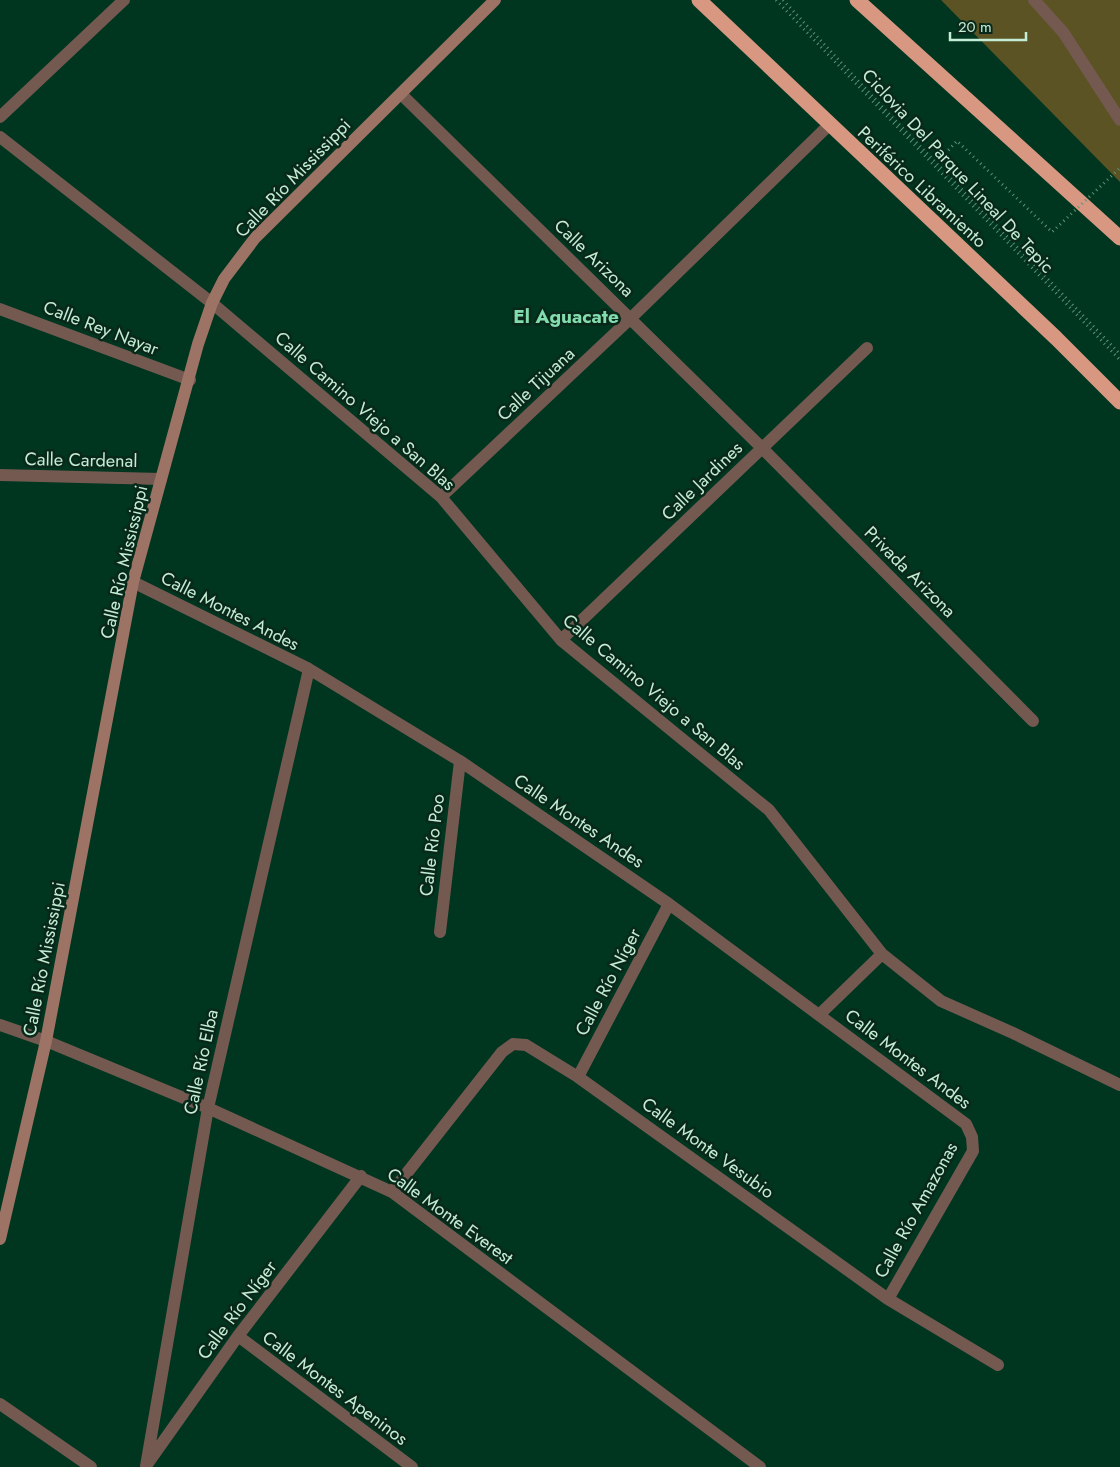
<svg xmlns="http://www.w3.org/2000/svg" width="1120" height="1467" font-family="Jost,sans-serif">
<rect width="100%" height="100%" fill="#00351f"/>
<!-- green -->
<path fill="#5b5323" d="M941,0H1120V182Z"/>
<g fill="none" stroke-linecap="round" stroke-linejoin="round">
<!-- path -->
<path stroke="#63927b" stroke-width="3" stroke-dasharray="1 4" stroke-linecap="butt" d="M776,0L1120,360
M783,0L890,115L1120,354"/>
<!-- street -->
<path stroke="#735950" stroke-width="12" d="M1034,0L1063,32L1120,120
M401,94L762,448L1033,721
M0,117L124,0
M0,137L212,303L441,497L561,640L769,810L882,954L941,1001L1013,1033L1120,1085
M0,309L190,380
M0,475L161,479
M441,497L631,318L829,125
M133,582L309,669L460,761L669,904L966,1124L972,1137L973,1151L888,1299
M561,640L867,348
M440,932L460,761
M820,1014L882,954
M0,1025L46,1041L208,1108L392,1192L760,1467
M578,1077L669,904
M392,1192L502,1052L513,1044L526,1045L578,1077L888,1299L998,1365
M238,1336L412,1467
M0,1404L91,1467
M148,1463L238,1336L361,1176
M146,1466L208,1108L309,669"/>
<!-- secondary -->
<path stroke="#9c7364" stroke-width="12" d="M0,1239L46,1041L133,582L198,344L212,303L224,279L255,238L495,0"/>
<!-- highway -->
<path stroke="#d79781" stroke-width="15" d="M699,0L1056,338L1120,402
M857,0L1120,238"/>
<!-- path-bridge -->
<path stroke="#63927b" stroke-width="3" stroke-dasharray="1 4" stroke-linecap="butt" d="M938,161L957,141L1052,232L1120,168"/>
</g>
<g text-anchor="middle" stroke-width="5" stroke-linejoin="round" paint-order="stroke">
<!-- street labels -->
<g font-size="18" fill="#c3edd5" stroke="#0a281a">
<text transform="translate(958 171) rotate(47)" y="6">Ciclovia Del Parque Lineal De Tepic</text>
<text transform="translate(293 178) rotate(-46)" y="6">Calle Río Mississippi</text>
<text transform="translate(922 187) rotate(43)" y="6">Periférico Libramiento</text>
<text transform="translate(594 258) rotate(44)" y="6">Calle Arizona</text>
<text transform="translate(101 328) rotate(21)" y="6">Calle Rey Nayar</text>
<text transform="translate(536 384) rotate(-43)" y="6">Calle Tijuana</text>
<text transform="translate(365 411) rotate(41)" y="6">Calle Camino Viejo a San Blas</text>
<text transform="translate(81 460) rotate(1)" y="6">Calle Cardenal</text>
<text transform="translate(702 481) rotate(-44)" y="6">Calle Jardines</text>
<text transform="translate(124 562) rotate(-77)" y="6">Calle Río Mississippi</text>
<text transform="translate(910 572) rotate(45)" y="6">Privada Arizona</text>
<text transform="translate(230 611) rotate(27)" y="6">Calle Montes Andes</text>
<text transform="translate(654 692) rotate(40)" y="6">Calle Camino Viejo a San Blas</text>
<text transform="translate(579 821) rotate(34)" y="6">Calle Montes Andes</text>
<text transform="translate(432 845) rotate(-83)" y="6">Calle Río Poo</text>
<text transform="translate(44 959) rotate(-79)" y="6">Calle Río Mississippi</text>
<text transform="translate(608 982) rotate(-62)" y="6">Calle Río Níger</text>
<text transform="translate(908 1059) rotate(37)" y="6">Calle Montes Andes</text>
<text transform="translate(201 1062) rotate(-78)" y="6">Calle Río Elba</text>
<text transform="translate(708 1148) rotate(36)" y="6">Calle Monte Vesubio</text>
<text transform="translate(916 1210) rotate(-61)" y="6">Calle Río Amazonas</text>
<text transform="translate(450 1216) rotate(36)" y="6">Calle Monte Everest</text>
<text transform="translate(237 1310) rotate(-53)" y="6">Calle Río Níger</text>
<text transform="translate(335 1388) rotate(37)" y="6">Calle Montes Apeninos</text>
</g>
<!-- neighbourhood labels -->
<g font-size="19" font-weight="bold" fill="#82dcad" stroke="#0a281a">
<text x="566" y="323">El Aguacate</text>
</g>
</g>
<!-- scale -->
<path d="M950 32v8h76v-8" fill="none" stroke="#c3edd5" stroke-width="2.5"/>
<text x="958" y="32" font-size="15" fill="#c3edd5" stroke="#0a281a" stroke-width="4" paint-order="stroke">20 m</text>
</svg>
